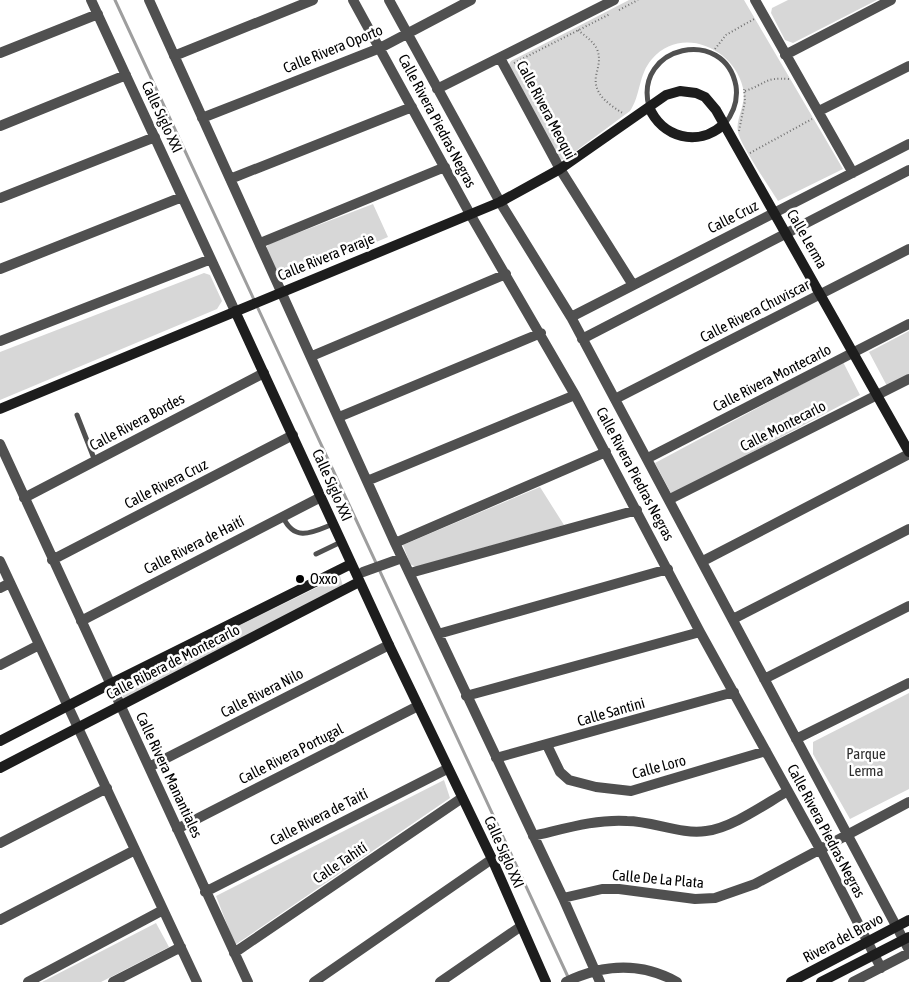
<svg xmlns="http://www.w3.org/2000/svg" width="909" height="982" font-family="'Asap Condensed',sans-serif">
<rect width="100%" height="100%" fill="#fff"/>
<!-- green -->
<path fill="#d7d7d7" d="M629,0H744L843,169L778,201C770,188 740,144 738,132C735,119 747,104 743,88C734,48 681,25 652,59C638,75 641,95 630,111L565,159L559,160L508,66L511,61Z
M788,0H877L793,43L785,40L771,13L772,8Z
M373,204L388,237L286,280H281L266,248L269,244Z
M204,273L210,275L222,301L217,309L0,400V352Z
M909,331V375L887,386L869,352Z
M843,362L860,395L672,495L655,463Z
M540,487L564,525L416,567L410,564L403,545Z
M340,576L343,586L124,699L118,685Z
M909,693V789L850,819L813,754V742Z
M444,780L450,798L235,945L216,896Z
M156,923L169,947L101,982H42Z"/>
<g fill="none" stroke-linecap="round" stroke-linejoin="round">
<!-- stream -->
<path stroke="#9e9e9e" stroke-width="3" d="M115,0L569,979"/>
<!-- path -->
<path stroke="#727272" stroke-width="2" stroke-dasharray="1 2.5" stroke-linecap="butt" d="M619,10L638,0
M578,30C585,36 593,41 597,49C601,60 598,66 596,76C593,95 610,105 624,114
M715,49L726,35L754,19
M514,63L610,14
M745,91C766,84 764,77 789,79
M739,131L745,101L744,89
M750,153L812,119"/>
<!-- lane -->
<path stroke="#505050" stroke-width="5" d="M649,107C633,45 725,26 736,86C738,100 733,114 724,125
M77,415L95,461
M283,517C295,543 313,532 333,524
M316,554L341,542"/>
<!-- street -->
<path stroke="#505050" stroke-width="10" d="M91,0L235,311
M149,0L395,543L563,898L600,982
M353,0L470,214L575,395L700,632L820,849L881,968
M389,0L500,202L571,317L909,950
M755,0L853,173
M0,53L98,14
M785,55L891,0
M174,56L313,0
M500,58L560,169L633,285
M437,89L614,0
M819,111L909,66
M202,118L380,48L471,0
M0,126L126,75
M230,179L412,107
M0,198L155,137
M260,243L445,167
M0,269L182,197
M571,317L909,144
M582,339L909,170
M0,341L211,259
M312,356L506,274
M615,399L909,249
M339,417L541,333
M0,444L248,982
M648,458L909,324
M367,481L575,395
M24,498L264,373
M670,499L909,379
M395,543L606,452
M52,560L293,435
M0,561L197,982
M703,561L909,454
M363,572L402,558
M410,573L637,510
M0,588L10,583
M733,619L909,529
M81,621L321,497
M438,634L668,569
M0,665L39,645
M764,679L909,606
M466,696L700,632
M796,739L909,683
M547,745L560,772L569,780L596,787L631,791L766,751
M496,758L734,692
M149,767L389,645
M177,829L418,706
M533,836C564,829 595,819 627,821C653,821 681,835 706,831C732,828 765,804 788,791
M0,843L107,788
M205,892L447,769
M563,898L602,889H619L695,899L715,898L755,884L909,802
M0,920L135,850
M234,953L462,798
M28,982L163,910
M113,982L181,947
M314,982L492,859
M440,982L520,927
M566,982C603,964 641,962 677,982
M853,982L909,953"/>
<!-- secondary -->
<path stroke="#1d1d1d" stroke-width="10" d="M649,107C662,138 698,147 723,125
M235,311L389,645L492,859L546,982
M0,409L500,202L560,169L666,95L680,91L696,93L705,97L716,110L909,452
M0,741L110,684L351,564
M0,768L359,582
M791,982L909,920
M821,982L909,937"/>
</g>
<!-- markers -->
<circle fill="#000" stroke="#fff" stroke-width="2" cx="300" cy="579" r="5"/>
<g text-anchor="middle" stroke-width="5" stroke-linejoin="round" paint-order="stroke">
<!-- street labels -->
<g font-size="15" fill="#000" stroke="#fff">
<text transform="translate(333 49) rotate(-22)" y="5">Calle Rivera Oporto</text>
<text transform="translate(546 110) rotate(62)" y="5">Calle Rivera Meoqui</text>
<text transform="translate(162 117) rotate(65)" y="5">Calle Siglo XXI</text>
<text transform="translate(437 121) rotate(62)" y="5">Calle Rivera Piedras Negras</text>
<text transform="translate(733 217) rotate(-27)" y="5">Calle Cruz</text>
<text transform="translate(807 239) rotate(60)" y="5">Calle Lerma</text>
<text transform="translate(326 257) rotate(-22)" y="5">Calle Rivera Paraje</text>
<text transform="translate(755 311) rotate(-27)" y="5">Calle Rivera Chuviscar</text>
<text transform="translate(772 378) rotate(-27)" y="5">Calle Rivera Montecarlo</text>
<text transform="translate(137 422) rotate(-28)" y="5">Calle Rivera Bordes</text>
<text transform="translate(783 426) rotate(-27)" y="5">Calle Montecarlo</text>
<text transform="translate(635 474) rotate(62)" y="5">Calle Rivera Piedras Negras</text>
<text transform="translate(166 484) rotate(-27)" y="5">Calle Rivera Cruz</text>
<text transform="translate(332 485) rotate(66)" y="5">Calle Siglo XXI</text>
<text transform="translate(194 545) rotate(-27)" y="5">Calle Rivera de Haití</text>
<text transform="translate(173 662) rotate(-27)" y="5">Calle Ribera de Montecarlo</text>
<text transform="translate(262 693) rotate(-27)" y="5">Calle Rivera Nilo</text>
<text transform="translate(611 712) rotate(-16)" y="5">Calle Santini</text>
<text transform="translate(291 754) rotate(-27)" y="5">Calle Rivera Portugal</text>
<text transform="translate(659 767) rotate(-15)" y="5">Calle Loro</text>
<text transform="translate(169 775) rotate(65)" y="5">Calle Rivera Manantiales</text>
<text transform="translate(319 817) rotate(-27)" y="5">Calle Rivera de Taití</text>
<text transform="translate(826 831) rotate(62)" y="5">Calle Rivera Piedras Negras</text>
<text transform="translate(504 852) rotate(66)" y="5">Calle Siglo XXI</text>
<text transform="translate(340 863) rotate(-34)" y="5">Calle Tahití</text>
<text transform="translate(658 879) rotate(5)" y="5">Calle De La Plata</text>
<text transform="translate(843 938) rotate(-28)" y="5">Rivera del Bravo</text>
</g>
<!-- poi labels -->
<g font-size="15" fill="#000" stroke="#fff" text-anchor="start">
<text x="310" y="584">Oxxo</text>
</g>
<!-- park labels -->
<g font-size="15" fill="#2e2e2e" stroke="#fff">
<text x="866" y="759">Parque<tspan x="866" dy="17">Lerma</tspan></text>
</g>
</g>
</svg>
